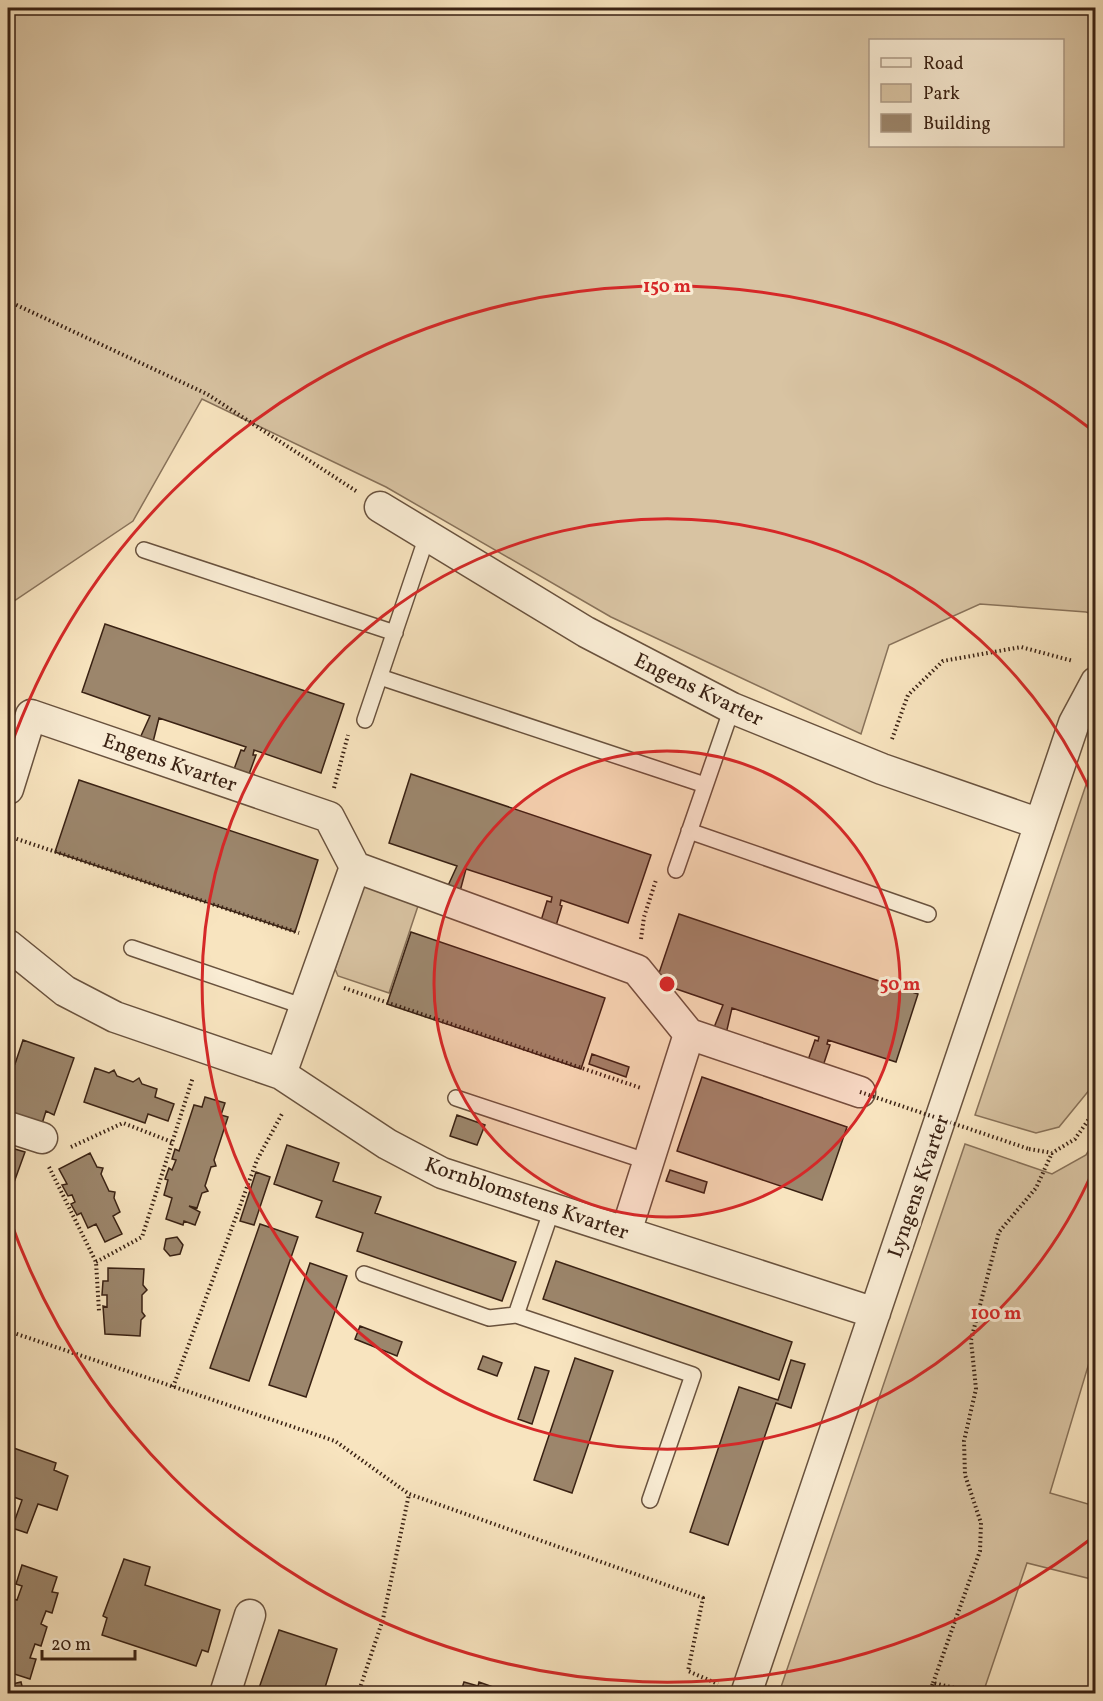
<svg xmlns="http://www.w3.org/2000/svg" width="1103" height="1701" font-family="Vollkorn,serif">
<rect width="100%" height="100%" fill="#f8e4bf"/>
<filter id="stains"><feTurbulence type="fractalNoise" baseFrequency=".00333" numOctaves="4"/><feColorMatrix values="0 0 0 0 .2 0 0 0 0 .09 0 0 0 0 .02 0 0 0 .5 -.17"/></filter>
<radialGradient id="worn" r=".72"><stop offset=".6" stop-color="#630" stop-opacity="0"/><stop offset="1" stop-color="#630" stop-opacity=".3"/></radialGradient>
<!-- green -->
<path fill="#d8c3a2" stroke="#88725a" stroke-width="1.5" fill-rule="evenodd" d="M8,8H1095V615L1086,612L980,604L889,645L861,734L611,617L386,487L202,399L133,521L8,605ZM870,40H1062V146H870Z
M1095,758V1083L1059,1127L1036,1133L975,1115Z
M364,885L419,903L389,993L338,976L335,969Z
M1095,1140V1343L1050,1493L1095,1506V1580L1027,1563L983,1693H779L965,1144L1052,1174L1086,1155Z"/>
<!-- building -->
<path fill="#9c866c" stroke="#392113" stroke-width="1.5" d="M105,624L344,704L321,773L254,750L253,755H256L248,777L233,772L241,750L244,751L246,747L159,718L153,742L140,738L150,716L82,692Z
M411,774L651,855L628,923L561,900L560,905L562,906L555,929L540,924L547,901L551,902L552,897L466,869L459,895L446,890L457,866L389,843Z
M79,780L318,860L295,932L55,852Z
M679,914L918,994L896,1062L828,1040L827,1044L830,1045L822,1069L807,1063L815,1040L818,1041L819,1037L732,1008L726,1034L713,1030L723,1005L656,982Z
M411,932L605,998L581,1069L387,1004Z
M23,1040L74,1058L54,1115L46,1111L41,1127L8,1115V1061L15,1064Z
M592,1054L629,1067L626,1077L589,1064Z
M95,1068L109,1073L114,1070L117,1076L133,1082L139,1078L142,1084L157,1089L155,1097L174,1104L168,1121L148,1114L145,1123L84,1102Z
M702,1077L847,1127L822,1200L677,1151Z
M205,1097L225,1103L221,1115L228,1117L214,1160L216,1166L211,1167L205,1186L208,1191L202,1193L197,1208L189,1206L200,1212L195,1225L184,1221L183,1225L166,1219L172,1198L164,1195L168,1180L165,1179L169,1168L172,1170L176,1160L172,1159L175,1149L179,1151L194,1105L202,1107Z
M457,1115L485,1125L477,1145L450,1136Z
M287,1145L339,1163L333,1181L381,1197L375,1213L516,1262L502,1301L357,1251L363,1233L316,1217L322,1201L274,1184Z
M8,1147L25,1152L8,1199Z
M90,1153L97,1167L103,1168L101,1174L109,1191L115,1192L114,1198L120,1212L113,1216L122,1234L105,1242L96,1224L88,1228L81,1213L77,1215L71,1204L75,1202L72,1195L68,1196L62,1185L67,1184L59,1169Z
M670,1170L707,1182L704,1193L666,1181Z
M256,1172L270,1177L254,1225L240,1221Z
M260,1224L298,1237L249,1381L210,1368Z
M177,1237L183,1245L180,1254L170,1256L164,1249L166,1239Z
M556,1261L792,1342L779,1380L543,1299Z
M310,1263L347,1276L306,1397L269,1385Z
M108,1268L144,1269L143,1285L147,1290L142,1295V1312L145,1316L141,1320L140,1336L105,1334L103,1306L107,1307V1295H102L103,1281H108Z
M360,1326L402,1342L397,1356L355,1339Z
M483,1356L502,1363L497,1376L478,1369Z
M575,1358L613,1371L572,1493L534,1480Z
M791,1360L805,1364L791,1408L776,1403L728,1545L690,1532L739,1387L778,1400Z
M535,1367L549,1371L532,1424L518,1419Z
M8,1446L56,1463L54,1470L68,1476L57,1510L38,1504L27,1533L12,1528L22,1500L8,1495Z
M124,1559L150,1567L145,1585L220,1610L208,1652L202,1650L196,1666L102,1635L107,1618L103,1616Z
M22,1565L57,1577L52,1592L58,1593L52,1613L46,1611L41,1624L47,1627L41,1646L35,1644L30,1658L36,1659L30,1679L8,1672V1630L11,1619L8,1617V1606L10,1598L17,1600L22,1586L16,1584Z
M279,1630L337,1649L323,1694H257Z
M21,1682L24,1694H8V1685Z
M464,1682L478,1686L479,1682L513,1694H460Z"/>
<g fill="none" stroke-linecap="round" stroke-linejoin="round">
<defs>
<path id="service" d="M144,550L395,633
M380,677L705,785
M365,720L427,536
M689,831L928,914
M676,870L732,708
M132,948L305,1007
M456,1098L646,1161
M552,1209L516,1315L693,1375L650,1500
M364,1274L489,1318L516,1315"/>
<path id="minor" d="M380,507L586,632L732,708L882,769L1040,824
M8,789L31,715L329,817L355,867L637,970L689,1034L860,1092
M8,945L65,991L115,1017L281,1074L387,1144L442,1173L875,1313
M281,1074L355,867
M8,1127L42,1138
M626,1232L689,1034
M225,1694L250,1615
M746,1694L1074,723L1096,682"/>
</defs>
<!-- service casing -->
<use href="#service" stroke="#69523e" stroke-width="18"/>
<!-- minor casing -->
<use href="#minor" stroke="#69523e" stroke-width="33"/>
<!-- path -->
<path stroke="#392113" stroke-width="4" stroke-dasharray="1.5 3" stroke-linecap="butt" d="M8,301L207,394L356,491
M892,739L908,695L943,661L1021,647L1073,661
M334,788L348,735
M8,836L299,933
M641,939L644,917L656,880
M344,988L641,1088
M71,1147L123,1123L172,1142
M1029,1149L1052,1153L1075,1139L1096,1109
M49,1167L96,1262L99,1311
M96,1262L142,1237L193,1077
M8,1331L335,1441L409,1494L703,1598L688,1671L718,1684
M173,1387L257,1160L283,1112
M933,1683L980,1551L981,1523L965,1475L964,1441L976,1389L971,1340L999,1232L1036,1188L1052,1153
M358,1694L383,1619L409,1494
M929,1694L933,1683L981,1694"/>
<!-- service -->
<use href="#service" stroke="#faedd5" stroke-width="15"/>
<!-- minor -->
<use href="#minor" stroke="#faedd5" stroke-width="30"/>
<!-- path-bridge -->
<path stroke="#392113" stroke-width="4" stroke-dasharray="1.5 3" stroke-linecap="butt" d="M860,1092L1029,1149"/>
</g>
<!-- distance rings -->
<circle cx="667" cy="984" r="233" fill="#d62828" fill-opacity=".12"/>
<g fill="none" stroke="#d62828" stroke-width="3">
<circle cx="667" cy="984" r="233"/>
<path d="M1095 1166A465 465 0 1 1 1095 802"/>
<path d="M1092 1538A698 698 0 0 1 9 1217M9 751A698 698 0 0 1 1092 430"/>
</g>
<g text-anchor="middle" stroke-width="6" stroke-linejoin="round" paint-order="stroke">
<!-- street labels -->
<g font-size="21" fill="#392113" stroke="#faedd5">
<text transform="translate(699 689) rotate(26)" y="7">Engens Kvarter</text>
<text transform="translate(170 762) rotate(19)" y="7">Engens Kvarter</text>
<text transform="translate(918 1186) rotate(-71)" y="7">Lyngens Kvarter</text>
<text transform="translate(527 1198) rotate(19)" y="7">Kornblomstens Kvarter</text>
</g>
</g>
<circle cx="667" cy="984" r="9" fill="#d62828" stroke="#faedd5" stroke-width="3"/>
<g font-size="18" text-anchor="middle" font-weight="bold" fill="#d62828" stroke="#faedd5" stroke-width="6" stroke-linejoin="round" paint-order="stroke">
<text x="667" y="292">150 m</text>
<text x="900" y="990">50 m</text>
<text x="996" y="1319">100 m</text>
</g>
<!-- margin -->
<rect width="1103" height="1701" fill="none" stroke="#f8e4bf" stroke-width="30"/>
<rect x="9" y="9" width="1085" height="1683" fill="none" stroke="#392113" stroke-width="3"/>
<rect x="15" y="15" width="1073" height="1671" fill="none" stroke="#392113" stroke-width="1.5"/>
<!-- legend -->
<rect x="869" y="39" width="195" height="108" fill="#faedd5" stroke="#ad9b87" stroke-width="1.5"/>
<rect x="881" y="58" width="30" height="9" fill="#faedd5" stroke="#ad9b87" stroke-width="1.5"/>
<text x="923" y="69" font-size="18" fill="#392113">Road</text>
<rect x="881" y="84" width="30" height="18" fill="#d8c3a2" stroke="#ad9b87" stroke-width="1.5"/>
<text x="923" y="99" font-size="18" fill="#392113">Park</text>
<rect x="881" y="114" width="30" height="18" fill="#9c866c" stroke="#ad9b87" stroke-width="1.5"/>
<text x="923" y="129" font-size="18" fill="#392113">Building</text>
<!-- scale -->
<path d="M42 1650v9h93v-9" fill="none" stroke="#392113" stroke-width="3"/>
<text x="51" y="1650" font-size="18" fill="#392113" stroke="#faedd5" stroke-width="4.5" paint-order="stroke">20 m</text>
<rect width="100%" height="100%" filter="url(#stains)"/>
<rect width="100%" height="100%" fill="url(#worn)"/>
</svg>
